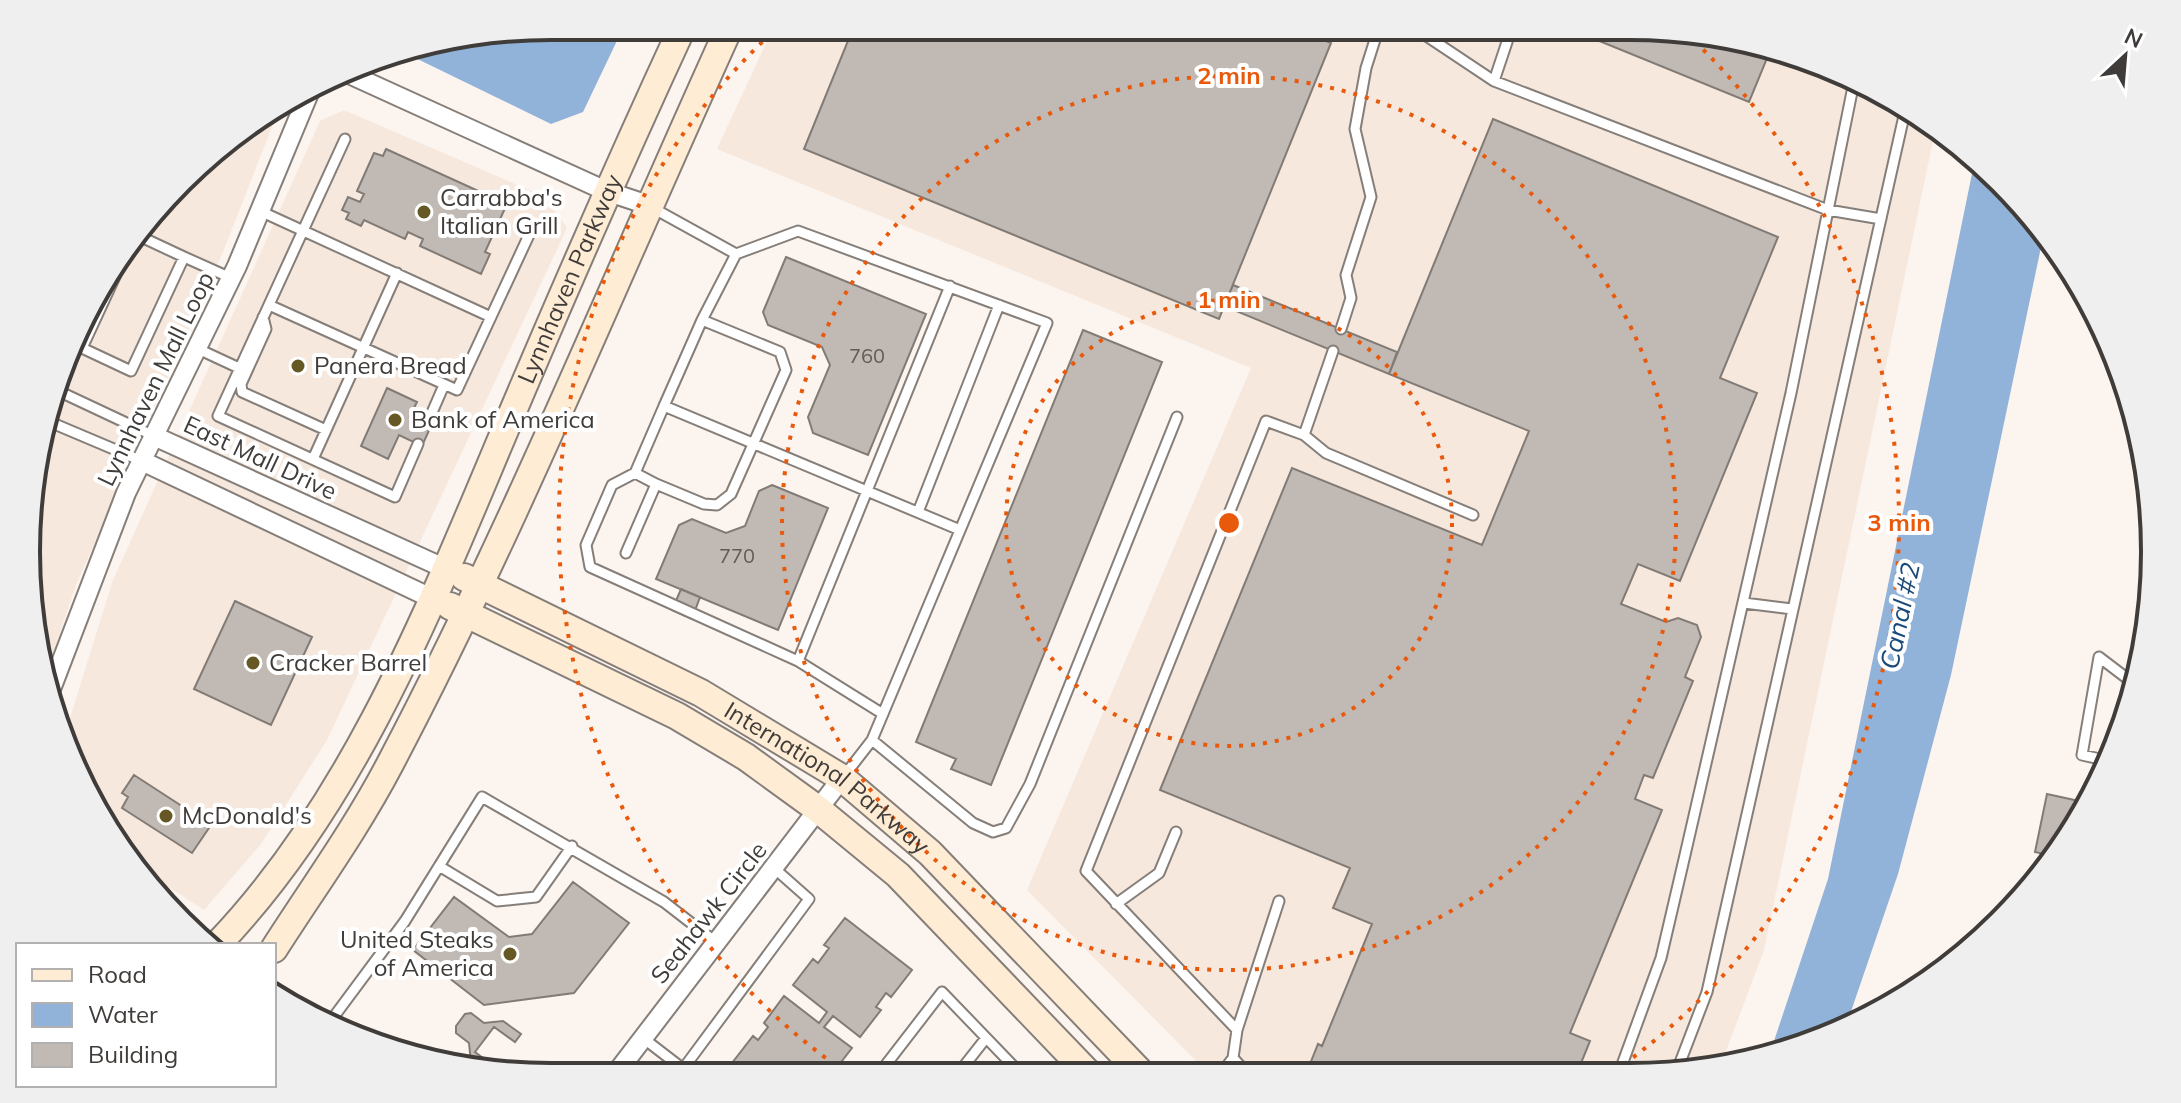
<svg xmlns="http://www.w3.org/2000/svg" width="2181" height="1103" font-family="Mulish,sans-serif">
<rect width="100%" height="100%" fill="#fcf4ef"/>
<!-- built -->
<path fill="#f6e8dd" d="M774,26L1663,27L1765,44L1862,80L1936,126L1764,950L1720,1067L1699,1072L1209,1074L1027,890L1251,368L717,149Z
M279,109L223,252L76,585L46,673L30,620L36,449L66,350L114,260L231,135Z
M344,110L545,197L567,228L327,740L261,844L204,910L141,869L80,784L65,734L113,580L320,121Z"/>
<!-- water -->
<path fill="#91b2d9" d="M552,26H624L583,112L551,124L401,51Z
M1975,159L2024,205L2044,233L1951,675L1898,874L1845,1029L1830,1037L1770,1053L1828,879Z"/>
<!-- building -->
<path fill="#c1b9b4" stroke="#827b75" stroke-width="2" d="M854,26L1291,27L1331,43L1219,319L804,149Z
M1565,27H1663L1753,42L1770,51L1749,102Z
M1493,119L1778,237L1720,378L1757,393L1680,581L1638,564L1621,604L1666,622L1678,618L1697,625L1701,637L1685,677L1693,681L1653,778L1644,775L1635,799L1662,810L1570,1033L1590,1041L1577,1073H1385L1374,1069L1364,1073L1333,1074L1310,1064L1318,1044L1322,1046L1372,924L1333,908L1350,868L1160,790L1292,468L1482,545L1529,431L1389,374Z
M386,149L507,204L485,252L490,254L481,274L420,246L423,239L408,232L405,239L364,220L361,226L346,219L349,213L342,210L348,197L360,202L364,194L357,191L374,153L383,156Z
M786,257L926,314L868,455L813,433L808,417L830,365L822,347L768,325L763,312Z
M1233,285L1397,352L1389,374L1224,306Z
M1083,330L1162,362L991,785L951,769L956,759L916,742Z
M387,388L417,402L410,416L431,426L422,446L399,435L388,459L361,446Z
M772,485L828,508L778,630L656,579L679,525L692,519L726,533L745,526L759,491Z
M681,589L700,597L692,619L672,610Z
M235,601L312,637L271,725L194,689Z
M134,775L211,825L192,853L122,808L128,797L122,793Z
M2047,794L2088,803L2053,856L2035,852Z
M573,882L629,923L574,993L484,1005L413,950L454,897L509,937L532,934Z
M845,918L912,970L891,997L886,993L876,1007L881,1010L860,1037L833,1016L824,1027L852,1048L831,1075L826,1071L823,1075H748L732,1063L753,1036L758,1040L768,1027L764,1023L784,996L819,1023L827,1012L793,985L813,959L818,963L829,948L824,945Z
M471,1013L484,1023L503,1021L521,1034L515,1042L494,1027L475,1052L495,1067L491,1072L471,1063L469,1043L456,1033V1026L465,1014Z"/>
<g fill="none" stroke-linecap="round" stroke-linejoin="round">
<defs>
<path id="service" d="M1413,27L1494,81L1828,210L1881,219
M1494,81L1512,27
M345,139L218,416L395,497L418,444
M651,207L736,254L798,231L1047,323L872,740L844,776
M260,211L491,317
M137,235L184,257
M131,242L82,348L131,371L184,257L231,278
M269,305L457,390L529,235
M263,317L266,329L241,384L242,392L326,430
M702,320L736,254
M1341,329L1351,298L1346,275L1371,197L1355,129L1366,68L1379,27
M196,348L239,368
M54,389L154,436
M45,420L142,461
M427,424L444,385
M1304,435L1333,351
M313,459L397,273
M635,473L656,484
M918,512L999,305
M626,553L656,484L704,504L717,505L731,494L786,370L780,352L702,320L664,406
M1744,603L1792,609
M798,661L590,567L586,545L612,485L635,473L664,406L960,530
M883,714L798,661L950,286
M872,740L973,823L993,832L1006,828L1030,784L1177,417
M2109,761L2082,755L2099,657L2137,686
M439,866L497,901L536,897L572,846
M2040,875L2043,871
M1116,904L1159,873L1176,832
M327,1026L405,921L482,797L664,902L717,943
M1237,1030L1086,871L1266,421L1304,435L1326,453L1473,515
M643,1038L691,1075
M683,1069L809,899L774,868
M1619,1073L1661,958L1685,855L1791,393L1855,77
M1676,1073L1707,992L1906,107
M1221,1074L1233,1058
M1248,1074L1233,1058L1237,1030L1279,901
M878,1075L942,992L1021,1074
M957,1075L986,1038"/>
<path id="minor" d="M347,73L606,191L648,205
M154,436L446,569
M142,461L431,598
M51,689L126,493L237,266L309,93
M614,1076L842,778"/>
<g id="secondary">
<path id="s1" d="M464,577L701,693L842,778L930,853L1142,1074"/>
<path d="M450,606L677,716L746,757L819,810L898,875L1089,1074"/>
<path id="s2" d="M217,945C354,802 429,610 505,430C562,295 621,160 683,26"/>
<path d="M274,949C313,888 356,829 390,764C516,525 618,272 730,26"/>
</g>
</defs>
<!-- service casing -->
<use href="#service" stroke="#857e79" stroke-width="13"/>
<!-- minor casing -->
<use href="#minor" stroke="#857e79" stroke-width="22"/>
<!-- secondary casing -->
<use href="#secondary" stroke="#857e79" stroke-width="30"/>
<!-- service -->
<use href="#service" stroke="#fff" stroke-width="9"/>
<!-- minor -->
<use href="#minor" stroke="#fff" stroke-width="18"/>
<!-- secondary -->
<use href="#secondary" stroke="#feecd5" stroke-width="26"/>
</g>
<!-- distance rings -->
<g fill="none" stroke="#e8590c" stroke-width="4" stroke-dasharray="4 8">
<circle cx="1229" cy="523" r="223"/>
<circle cx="1229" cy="523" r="447"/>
<path d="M845 1072A670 670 0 0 1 776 29M1686 33A670 670 0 0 1 1613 1072"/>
</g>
<!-- markers -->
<g fill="#655825" stroke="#fff" stroke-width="3">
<circle cx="424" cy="212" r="8"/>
<circle cx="298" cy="366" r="8"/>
<circle cx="395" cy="420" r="8"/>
<circle cx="253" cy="663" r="8"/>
<circle cx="166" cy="816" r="8"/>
<circle cx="510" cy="954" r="8"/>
</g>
<g text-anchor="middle" stroke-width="8" stroke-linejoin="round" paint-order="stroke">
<!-- number labels -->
<g font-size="20" fill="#605b58">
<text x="867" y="363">760</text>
<text x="737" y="563">770</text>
</g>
<!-- poi labels -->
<g font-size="24" fill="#3f3c3a" stroke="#fff" text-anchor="start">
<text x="440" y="206">Carrabba's<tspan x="440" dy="28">Italian Grill</tspan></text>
<text x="314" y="374">Panera Bread</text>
<text x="411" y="428">Bank of America</text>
<text x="269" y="671">Cracker Barrel</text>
<text x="182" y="824">McDonald's</text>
<text x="494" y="948" text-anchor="end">United Steaks<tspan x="494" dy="28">of America</tspan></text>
</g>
<!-- street labels -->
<g font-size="24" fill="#3f3c3a" stroke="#fff">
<text dy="8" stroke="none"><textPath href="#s2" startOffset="758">Lynnhaven Parkway</textPath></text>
<text transform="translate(156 379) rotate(-64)" y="8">Lynnhaven Mall Loop</text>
<text transform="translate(260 458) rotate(25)" y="8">East Mall Drive</text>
<text dy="8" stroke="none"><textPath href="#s1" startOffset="416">International Parkway</textPath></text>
<text transform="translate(709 913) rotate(-52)" y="8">Seahawk Circle</text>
</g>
<!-- water labels -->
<g font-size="26" font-style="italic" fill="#1a497a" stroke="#fff">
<text transform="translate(1900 616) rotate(-78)" y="9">Canal #2</text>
</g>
</g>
<!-- crop -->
<path d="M0 0H2181V1103H0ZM551 40H1630A511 511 0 0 1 2141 551V552A511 511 0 0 1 1630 1063H551A511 511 0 0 1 40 552V551A511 511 0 0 1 551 40Z" fill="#f0efef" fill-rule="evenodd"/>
<path fill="none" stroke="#3f3c3a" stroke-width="4" d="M551 40H1630A511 511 0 0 1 2141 551V552A511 511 0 0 1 1630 1063H551A511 511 0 0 1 40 552V551A511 511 0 0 1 551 40Z"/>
<circle cx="1229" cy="523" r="12" fill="#e8590c" stroke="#fff" stroke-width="4"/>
<g font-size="24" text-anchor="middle" font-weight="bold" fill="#e8590c" stroke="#fff" stroke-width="8" stroke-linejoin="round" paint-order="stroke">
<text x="1229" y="84">2 min</text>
<text x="1229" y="308">1 min</text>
<text x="1899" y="531">3 min</text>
</g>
<!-- legend -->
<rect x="16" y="943" width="260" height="144" fill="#ffffff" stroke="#b2b1b0" stroke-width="2"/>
<rect x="32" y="969" width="40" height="12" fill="#feecd5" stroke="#b2b1b0" stroke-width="2"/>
<text x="88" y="983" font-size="24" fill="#3f3c3a">Road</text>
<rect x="32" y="1003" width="40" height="24" fill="#91b2d9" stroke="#b2b1b0" stroke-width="2"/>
<text x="88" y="1023" font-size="24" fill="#3f3c3a">Water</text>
<rect x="32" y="1043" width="40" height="24" fill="#c1b9b4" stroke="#b2b1b0" stroke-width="2"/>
<text x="88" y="1063" font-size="24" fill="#3f3c3a">Building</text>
<!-- north arrow -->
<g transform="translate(2125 56) rotate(26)" stroke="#ffffff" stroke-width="6" paint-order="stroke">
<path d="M0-6L14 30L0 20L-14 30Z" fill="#3f3c3a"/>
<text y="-12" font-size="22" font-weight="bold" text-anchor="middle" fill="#3f3c3a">N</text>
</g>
</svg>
